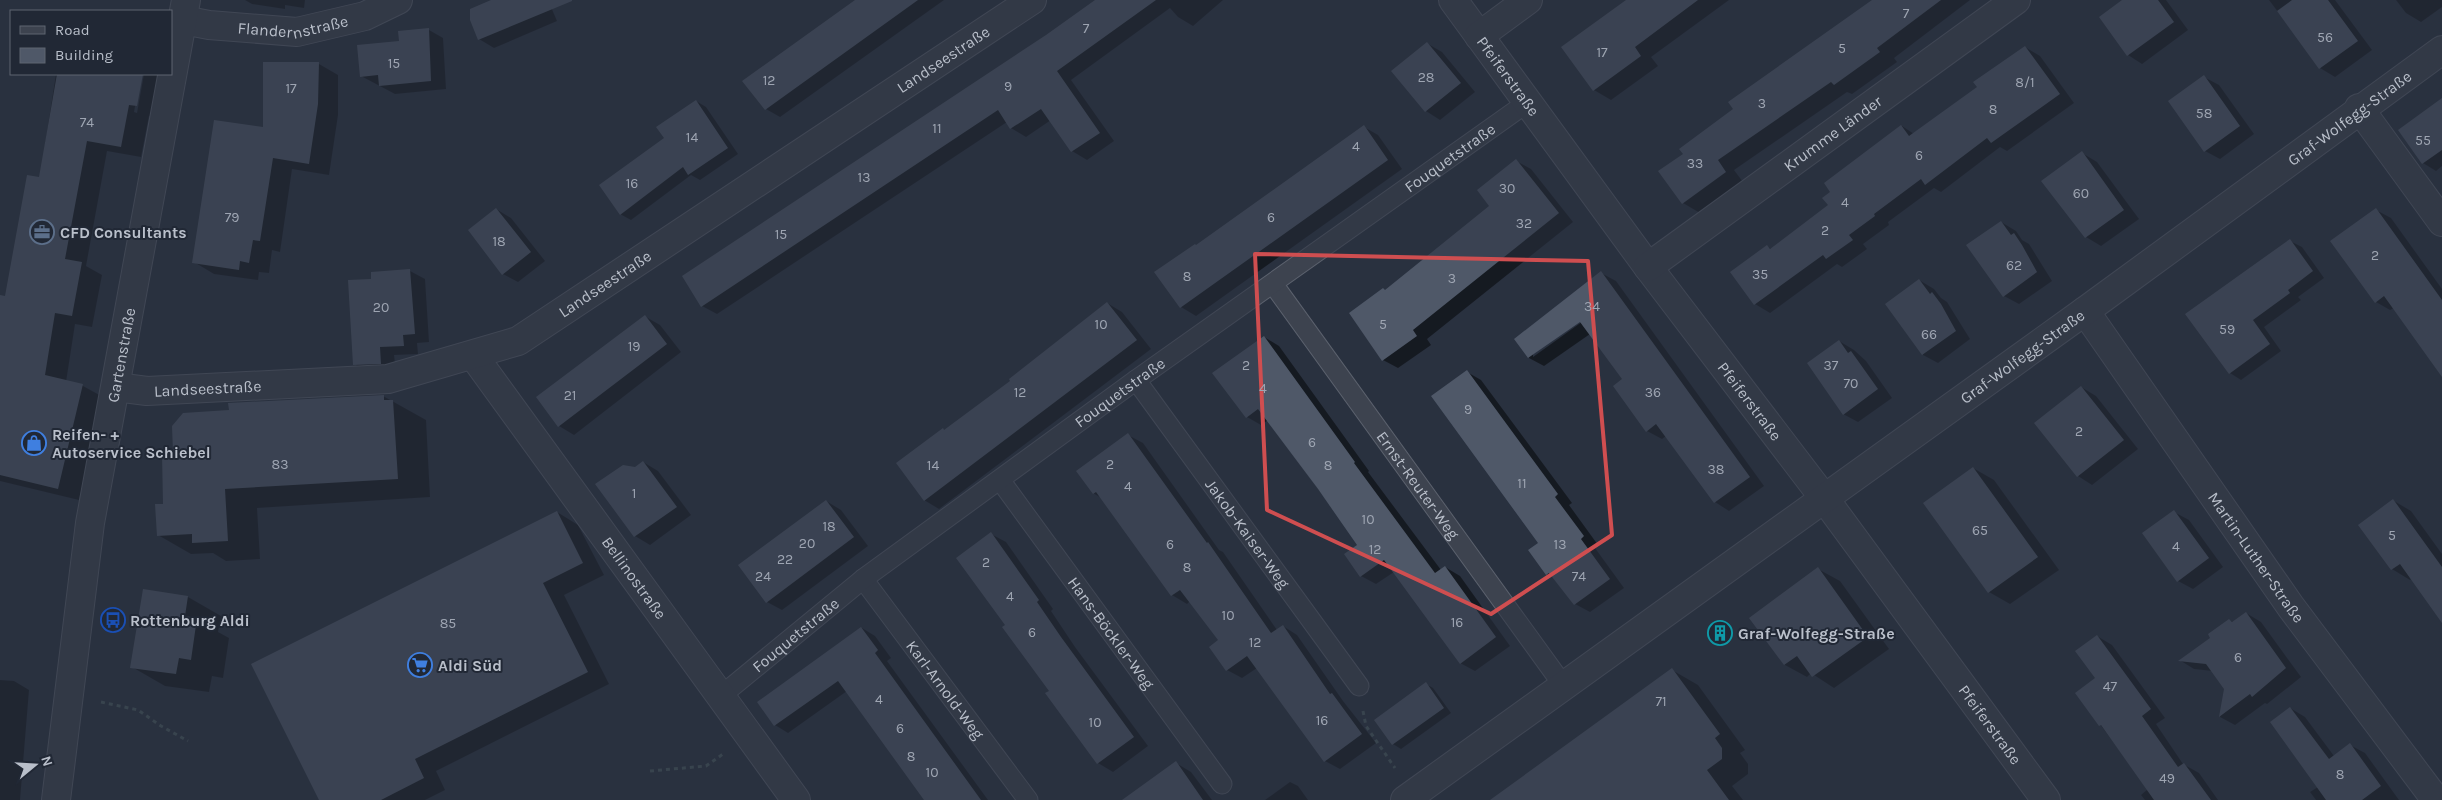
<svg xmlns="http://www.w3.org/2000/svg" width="2442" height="800" font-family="Karla,sans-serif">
<rect width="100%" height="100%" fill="#29313f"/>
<!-- shadow -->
<path fill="#0007" fill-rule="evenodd" d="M245,0H305L304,8L285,5V9L252,4Z
M495,0H548L557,21L494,48L479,39Z
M857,0H944L780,117L766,109Z
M1097,0H1223L1193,26L1178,17L1170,8L1071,80L1114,141L1087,160L1072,151L1051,120L1026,137L1011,128L1007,122L717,314L702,306L1047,36Z
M1628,0H1729L1651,57L1658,66L1611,100L1594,90L1562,47Z
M1874,0H1970L1894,58L1897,62L1852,94L1847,92L1734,170L1743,182L1700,213L1683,203L1684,154L1735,109Z
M2124,0H2166L2188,30L2142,64L2128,55Z
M2269,0H2335L2372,50L2335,77L2320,68Z
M2396,0H2442V7L2421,22L2406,13Z
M429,30L443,38L446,89L395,94L361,76L400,43Z
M1428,44L1442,52L1475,92L1440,120L1426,111Z
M2025,47L2040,56L2074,103L2007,151L2000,147L1941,192L1934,188L1888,222L1889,225L1863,244L1867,249L1842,267L1837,264L1770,313L1755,304L1767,246L1771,249L1830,205L1902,126L1914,134L1978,87Z
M319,64L338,75V115L329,175L292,169L280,252L272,250L269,273L259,272L258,280L214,274L194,262L264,129Z
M56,74H141L134,112L137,113L144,74H165L157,117L149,116L141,157L107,151L86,266L102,275L92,327L75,324L66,382L83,386L103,397L79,500L0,481V296L6,297L40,178Z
M2204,77L2219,85L2254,134L2220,159L2205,151Z
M2442,99V166L2436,171L2423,163Z
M696,101L706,107L738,154L700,180L691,175L631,220L620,214L666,139Z
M1364,127L1378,135L1402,169L1196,316L1181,307L1197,246Z
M2082,153L2097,162L2139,219L2101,246L2086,237L2064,207Z
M1516,161L1531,169L1573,222L1427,339L1431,345L1398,368L1383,360L1386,291L1491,206Z
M496,209L511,218L545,261L518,282L503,274Z
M2376,210L2391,218L2442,289V374L2394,308L2390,310L2376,302Z
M2001,222L2016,231L2022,240L2029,244L2052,281L2019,304L2004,296Z
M2290,241L2302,247L2324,278L2298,297L2301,300L2264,327L2281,351L2241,380L2230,373L2187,314Z
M410,271L425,279L429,342L417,343L418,354L394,355L396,372L369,373L354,364L373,280Z
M1601,273L1616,281L1764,486L1729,511L1715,502L1666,436L1662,439L1647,431L1624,380L1590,334L1544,366L1529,358L1516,339ZM1584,317L1586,319L1533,357V354Z
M1919,280L1934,289L1941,298L1947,302L1970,339L1938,363L1923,355Z
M1107,303L1122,312L1151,349L939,509L924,500L945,431L1012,381Z
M646,317L660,325L681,352L574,435L559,426L538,398Z
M1264,337L1279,346L1369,471L1368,472L1441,570L1445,567L1460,576L1510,646L1475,671L1460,663L1394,572L1376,584L1361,576L1359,545L1268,420L1261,425L1247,417Z
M1839,341L1854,350L1866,361L1892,398L1858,422L1843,414Z
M1467,372L1481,380L1572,503L1569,505L1598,545L1595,548L1624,588L1590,612L1575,604L1556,579L1547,574L1539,543Z
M2081,387L2096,396L2138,449L2092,485L2078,476Z
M383,396L426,420L430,497L257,508L260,559L226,561L213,553L191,554L158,535L174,453L230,411Z
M1128,435L1143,443L1219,550L1223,552L1277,630L1283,626L1297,635L1343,701L1376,743L1340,769L1325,761L1257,668L1242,678L1227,670L1220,640L1190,601L1187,604L1172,595L1103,499L1093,493Z
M643,462L658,471L691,515L650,545L635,536L597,484L635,469Z
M1973,468L1994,480L2059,570L2010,604L1989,592Z
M826,501L841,510L868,546L782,610L767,602Z
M2394,501L2411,511L2442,554V621L2412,578L2410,580L2392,569Z
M557,512L578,525L604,575L564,595L609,684L436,771L445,790L425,800H320Z
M2174,512L2189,520L2223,567L2193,589L2178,581Z
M991,534L1006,542L1053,609L1051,611L1075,647L1148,746L1113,772L1098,763L1050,691Z
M1818,569L1840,581L1889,649L1834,688L1811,673L1807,677L1785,665L1751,618Z
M144,590L188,597L221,616L218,632L229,638L223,678L212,676L209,692L165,686L132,667Z
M2246,613L2261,622L2301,677L2267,704L2265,703L2235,725L2220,717L2226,688L2213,671L2194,669L2181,661L2212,638L2229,620L2233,622Z
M862,628L875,636L891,658L887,661L988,800H925L847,691L788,733L775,725Z
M2097,636L2112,645L2165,718L2156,724L2183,764L2199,773L2218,800H2145L2141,795L2148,789L2077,693L2097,679Z
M1672,670L1698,685L1745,750L1740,753L1748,764V774L1732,786L1743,800H1492Z
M0,680L14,681L29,690L20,800H0Z
M1426,684L1433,688L1451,713L1401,749L1393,744L1376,720Z
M2290,708L2305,717L2334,756L2350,745L2365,753L2399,800H2316L2310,792L2318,787Z
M1176,763L1191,772L1212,800H1149Z
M1290,782L1298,786L1308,800H1265Z"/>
<!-- building -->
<path fill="#4f5868" d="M491,0H572V1L478,40L470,20V9Z
M855,0H918L765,110L742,81Z
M1095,0H1156L1057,71L1100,133L1071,152L1041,109L1010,129L998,110L701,307L682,276L1046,35Z
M1626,0H1698L1635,47L1641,56L1593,91L1561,47Z
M1872,0H1941L1877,48L1880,52L1834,85L1831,82L1718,160L1726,172L1682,204L1658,171L1683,154L1679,149L1733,109L1728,102Z
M2122,0H2158L2174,22L2127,56L2099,17Z
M2292,0H2328L2358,41L2319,69L2277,11Z
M429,28L431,81L379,86L378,75L360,77L357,45L399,41L398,31Z
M1427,42L1461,83L1425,112L1391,71Z
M2025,46L2060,94L1991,143L1987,138L1925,185L1921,179L1874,214L1875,216L1849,235L1853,240L1826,259L1823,255L1754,305L1730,272L1767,245L1770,249L1828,205L1822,198L1830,192L1824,183L1901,125L1909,136L1977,87L1973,82Z
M263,62H319L318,104L309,164L273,158L260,241L253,240L249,263L240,261L239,270L192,263L214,120L263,127Z
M57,74H143L137,106L129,105L121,147L87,141L65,259L82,262L72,316L55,313L45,375L83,384L58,489L0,475V295L5,296L27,175L39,177Z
M2204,75L2240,126L2204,152L2168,101Z
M2442,98V150L2422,164L2398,130Z
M696,100L728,148L688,175L683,167L620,215L599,185L664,138L656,127Z
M1364,125L1388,160L1180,308L1154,272L1195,244L1196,245Z
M2082,151L2124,210L2085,238L2041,181Z
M1516,159L1559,213L1413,330L1417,336L1382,361L1349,313L1383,288L1385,290L1489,206L1477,190Z
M496,208L531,252L502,275L468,230Z
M2376,208L2442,300V377L2384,296L2375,303L2330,241Z
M2001,221L2011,235L2014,233L2022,245L2037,272L2003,297L1966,245Z
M2290,239L2313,271L2288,290L2290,293L2253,320L2270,344L2229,374L2185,314Z
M410,269L415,334L403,335L404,346L380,347L381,364L353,365L348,280L371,279V272Z
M1601,271L1750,477L1714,503L1656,424L1646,432L1613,386L1622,379L1580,322L1528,358L1514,339Z
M1919,279L1930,294L1932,292L1941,304L1956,331L1922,355L1885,304Z
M1107,302L1137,340L924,501L896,463L943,428L944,430L1010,381L1009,379Z
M645,315L667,344L558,427L536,397Z
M1264,336L1355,462L1354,463L1435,573L1445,566L1496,637L1460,664L1384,560L1360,577L1344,554L1357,545L1318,489L1258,409L1246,418L1212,373Z
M1839,340L1848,353L1851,351L1878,389L1843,415L1807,363Z
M1467,370L1558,494L1555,497L1584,536L1581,539L1610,579L1574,605L1549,573L1546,575L1528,550L1538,543L1431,396Z
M2081,386L2124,440L2077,477L2034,423Z
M384,395V400H393L398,479L225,489L228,541L192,543V534L157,536L155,504H163L162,453L173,452L172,426L183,413L229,410L228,403Z
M1128,433L1207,543L1208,542L1271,633L1283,625L1330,694L1332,693L1362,734L1324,762L1247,656L1226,671L1209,647L1218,640L1180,590L1171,596L1096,492L1093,494L1076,471Z
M643,461L677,507L634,537L595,484L623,465L635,467Z
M1973,467L2038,557L1988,593L1923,503Z
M2393,499L2442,567V623L2400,564L2391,570L2358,525Z
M826,500L854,537L766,603L738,565Z
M2174,510L2209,558L2177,582L2142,533Z
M557,511L583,563L543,583L588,672L415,759L424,778L381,800H319L251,664Z
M991,532L1039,600L1037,602L1061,637L1134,737L1097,764L1045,693L1049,691L1002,627L1005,625L956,558Z
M1818,567L1868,637L1812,677L1797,656L1784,665L1749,618Z
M143,589L188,596L185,616L197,618L191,660L179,658L176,674L130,668Z
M2246,612L2286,668L2252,697L2250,694L2219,717L2224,689L2206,664L2178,661L2210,638L2208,634L2229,619L2232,622Z
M861,627L878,650L875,653L981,800H924L838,681L774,726L757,702Z
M2097,635L2151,709L2142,716L2178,767L2184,763L2211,800H2154L2101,725L2099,726L2075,693L2095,678L2075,651Z
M1672,668L1720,734L1715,738L1722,748V759L1707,770L1729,800H1490Z
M1426,682L1444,708L1392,745L1374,720Z
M2290,707L2329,759L2350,743L2381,786L2362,800H2326L2270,722Z
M1176,761L1203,800H1122Z"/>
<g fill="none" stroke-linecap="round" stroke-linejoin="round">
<defs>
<g id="service">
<path id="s1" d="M1273,284L1563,685"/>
<path id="s2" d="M1136,380L1359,686"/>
<path id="s3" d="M1000,480L1222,784"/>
<path id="s4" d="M863,579L1028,800"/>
<path id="s5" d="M722,695L863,579L1136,380L1528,102"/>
</g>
<g id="minor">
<path id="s6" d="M1453,0L1648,267L1824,498L2046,800"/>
<path id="s7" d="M183,20L209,25L297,32L365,16L398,0"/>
<path d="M1479,36L1528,0"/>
<path d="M2359,108L2442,222"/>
<path id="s8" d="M1648,267L2016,0"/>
<path id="s9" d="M2085,311L2291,607L2436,800"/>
<path id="s10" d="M473,355L796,800"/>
<path id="s11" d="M116,387L147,391L388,379L518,341L1032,0"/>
<path id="s12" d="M56,800L90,523L186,0"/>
<path id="s13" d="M1405,800L2085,311L2442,50"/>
</g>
</defs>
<!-- service casing -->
<use href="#service" stroke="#5b616d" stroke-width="21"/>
<!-- minor casing -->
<use href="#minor" stroke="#5b616d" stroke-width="30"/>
<!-- path -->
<path stroke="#4b5b5f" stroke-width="3" stroke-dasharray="4 4" stroke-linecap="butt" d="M101,702L138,710L161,726L188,741
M1363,711L1366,726L1395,768
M650,771L706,766L723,754"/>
<!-- service -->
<use href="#service" stroke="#3d434f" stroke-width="19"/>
<!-- minor -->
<use href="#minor" stroke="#3d434f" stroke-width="28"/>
</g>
<!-- marked area -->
<path d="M0 0H2442V800H0ZM1255,254L1588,261L1612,535L1491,614L1267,510Z" fill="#29313f" fill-opacity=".55" fill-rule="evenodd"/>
<path fill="none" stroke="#cf4e50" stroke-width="4" stroke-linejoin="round" d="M1255,254L1588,261L1612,535L1491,614L1267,510Z"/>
<!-- icons -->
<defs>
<symbol id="office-ring" viewBox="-11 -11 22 22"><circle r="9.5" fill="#212835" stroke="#5c6f8a" stroke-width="1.5"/><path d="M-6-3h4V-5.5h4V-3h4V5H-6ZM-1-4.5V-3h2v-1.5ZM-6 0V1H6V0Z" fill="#5c6f8a"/></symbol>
<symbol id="shop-ring" viewBox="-11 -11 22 22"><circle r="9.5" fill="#212835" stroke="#3f7fe0" stroke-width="1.5"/><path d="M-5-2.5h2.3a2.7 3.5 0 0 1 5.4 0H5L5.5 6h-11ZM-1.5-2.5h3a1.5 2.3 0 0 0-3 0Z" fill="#3f7fe0"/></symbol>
<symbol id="bus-ring" viewBox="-11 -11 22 22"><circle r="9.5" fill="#212835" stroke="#1a4fb4" stroke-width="1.5"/><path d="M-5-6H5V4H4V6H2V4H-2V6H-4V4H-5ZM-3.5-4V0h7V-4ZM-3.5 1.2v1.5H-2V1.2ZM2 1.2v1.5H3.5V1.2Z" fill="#1a4fb4"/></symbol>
<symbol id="building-ring" viewBox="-11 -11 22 22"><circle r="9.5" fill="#212835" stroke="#0f9aa8" stroke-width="1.5"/><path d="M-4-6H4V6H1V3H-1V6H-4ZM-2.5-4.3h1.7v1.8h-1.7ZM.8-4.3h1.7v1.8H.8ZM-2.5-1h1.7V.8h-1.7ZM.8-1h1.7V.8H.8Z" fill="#0f9aa8"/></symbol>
<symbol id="supermarket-ring" viewBox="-11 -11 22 22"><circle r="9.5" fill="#212835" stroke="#3f7fe0" stroke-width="1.5"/><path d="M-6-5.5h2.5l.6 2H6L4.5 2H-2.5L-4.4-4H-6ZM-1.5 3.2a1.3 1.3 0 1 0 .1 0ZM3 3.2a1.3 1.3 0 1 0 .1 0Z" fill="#3f7fe0"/></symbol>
</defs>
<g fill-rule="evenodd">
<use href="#office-ring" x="28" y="218" width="28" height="28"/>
<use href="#shop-ring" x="20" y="429" width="28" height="28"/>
<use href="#bus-ring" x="99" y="606" width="28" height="28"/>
<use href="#building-ring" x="1706" y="619" width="28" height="28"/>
<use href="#supermarket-ring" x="406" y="651" width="28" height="28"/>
</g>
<g text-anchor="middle" stroke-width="4" stroke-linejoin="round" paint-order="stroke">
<!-- number labels -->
<g font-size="14" fill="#9ea5b2">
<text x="1906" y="18">7</text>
<text x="1086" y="33">7</text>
<text x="2325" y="42">56</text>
<text x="1842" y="53">5</text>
<text x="1602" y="57">17</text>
<text x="394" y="68">15</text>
<text x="1426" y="82">28</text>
<text x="769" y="85">12</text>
<text x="2025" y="87">8/1</text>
<text x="1008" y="91">9</text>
<text x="291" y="93">17</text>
<text x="1762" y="108">3</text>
<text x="1993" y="114">8</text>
<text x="2204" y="118">58</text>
<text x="87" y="127">74</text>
<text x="937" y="133">11</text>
<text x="692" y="142">14</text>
<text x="2423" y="145">55</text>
<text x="1356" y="151">4</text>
<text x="1919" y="160">6</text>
<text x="1695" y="168">33</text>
<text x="864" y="182">13</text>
<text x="632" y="188">16</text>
<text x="1507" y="193">30</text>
<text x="2081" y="198">60</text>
<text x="1845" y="207">4</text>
<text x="232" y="222">79</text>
<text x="1271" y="222">6</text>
<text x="1524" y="228">32</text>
<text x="1825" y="235">2</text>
<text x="781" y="239">15</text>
<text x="499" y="246">18</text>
<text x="2375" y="260">2</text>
<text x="2014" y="270">62</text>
<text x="1760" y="279">35</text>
<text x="1187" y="281">8</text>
<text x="1452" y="283">3</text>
<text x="1592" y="311">34</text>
<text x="381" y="312">20</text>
<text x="1101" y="329">10</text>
<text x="1383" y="329">5</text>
<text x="2227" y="334">59</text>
<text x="1929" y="339">66</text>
<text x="634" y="351">19</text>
<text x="1246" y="370">2</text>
<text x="1831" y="370">37</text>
<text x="1851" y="388">70</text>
<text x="1263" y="393">4</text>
<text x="1020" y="397">12</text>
<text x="1653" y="397">36</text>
<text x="570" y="400">21</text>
<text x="1468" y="414">9</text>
<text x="2079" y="436">2</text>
<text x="1312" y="447">6</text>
<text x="280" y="469">83</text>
<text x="1110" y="469">2</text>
<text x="933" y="470">14</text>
<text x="1328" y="470">8</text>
<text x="1716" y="474">38</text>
<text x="1522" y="488">11</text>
<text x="1128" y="491">4</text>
<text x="634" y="498">1</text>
<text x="1368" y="524">10</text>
<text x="829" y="531">18</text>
<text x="1980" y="535">65</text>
<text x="2392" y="540">5</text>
<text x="807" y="548">20</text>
<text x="1170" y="549">6</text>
<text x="1560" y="549">13</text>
<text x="2176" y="551">4</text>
<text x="1375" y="554">12</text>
<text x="785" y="564">22</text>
<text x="986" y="567">2</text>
<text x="1187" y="572">8</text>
<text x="763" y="581">24</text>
<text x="1579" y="581">74</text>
<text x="1010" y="601">4</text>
<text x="1228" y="620">10</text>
<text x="1457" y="627">16</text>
<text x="448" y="628">85</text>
<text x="1032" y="637">6</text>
<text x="1255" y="647">12</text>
<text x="2238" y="662">6</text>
<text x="2110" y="691">47</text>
<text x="879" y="704">4</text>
<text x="1661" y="706">71</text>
<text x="1322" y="725">16</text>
<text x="1095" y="727">10</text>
<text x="900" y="733">6</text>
<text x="911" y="761">8</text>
<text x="932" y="777">10</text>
<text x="2340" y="779">8</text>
<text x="2167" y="783">49</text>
</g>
<!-- street labels -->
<g font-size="16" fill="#b9bfca" stroke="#212835">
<text dy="6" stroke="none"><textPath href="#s7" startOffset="111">Flandernstraße</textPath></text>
<text dy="6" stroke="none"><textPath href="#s11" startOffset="918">Landseestraße</textPath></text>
<text dy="6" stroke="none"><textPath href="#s6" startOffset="94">Pfeiferstraße</textPath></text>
<text dy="6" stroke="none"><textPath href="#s13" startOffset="1165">Graf-Wolfegg-Straße</textPath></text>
<text dy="6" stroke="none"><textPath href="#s8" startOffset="228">Krumme Länder</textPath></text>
<text dy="6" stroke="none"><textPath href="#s5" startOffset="905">Fouquetstraße</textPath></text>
<text dy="6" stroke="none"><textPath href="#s11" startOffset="512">Landseestraße</textPath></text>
<text dy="6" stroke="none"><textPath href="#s12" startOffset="450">Gartenstraße</textPath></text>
<text dy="6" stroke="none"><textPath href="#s13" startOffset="760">Graf-Wolfegg-Straße</textPath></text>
<text dy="6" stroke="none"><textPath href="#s11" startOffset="92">Landseestraße</textPath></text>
<text dy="6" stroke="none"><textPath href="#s5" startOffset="500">Fouquetstraße</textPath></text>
<text dy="6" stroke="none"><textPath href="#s6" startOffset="499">Pfeiferstraße</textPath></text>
<text dy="6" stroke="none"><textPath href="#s1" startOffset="248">Ernst-Reuter-Weg</textPath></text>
<text dy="6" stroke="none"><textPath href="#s2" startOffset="190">Jakob-Kaiser-Weg</textPath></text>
<text dy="6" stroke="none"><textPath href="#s9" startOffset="300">Martin-Luther-Straße</textPath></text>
<text dy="6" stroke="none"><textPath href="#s10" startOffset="275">Bellinostraße</textPath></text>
<text dy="6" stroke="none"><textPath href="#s3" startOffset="189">Hans-Böckler-Weg</textPath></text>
<text dy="6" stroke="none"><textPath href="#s5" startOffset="95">Fouquetstraße</textPath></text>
<text dy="6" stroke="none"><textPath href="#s4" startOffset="138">Karl-Arnold-Weg</textPath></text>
<text dy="6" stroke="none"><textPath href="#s6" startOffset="902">Pfeiferstraße</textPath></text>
</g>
<!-- poi labels -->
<g font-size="16" font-weight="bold" fill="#b9bfca" stroke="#212835" text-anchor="start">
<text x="60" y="238">CFD Consultants</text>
<text x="52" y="440">Reifen- +<tspan x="52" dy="18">Autoservice Schiebel</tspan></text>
<text x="130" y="626">Rottenburg Aldi</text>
<text x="1738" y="639">Graf-Wolfegg-Straße</text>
<text x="438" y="671">Aldi Süd</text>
</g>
</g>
<!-- legend -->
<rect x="10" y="10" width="162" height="65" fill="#212835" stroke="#5e6471"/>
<rect x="20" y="26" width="25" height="8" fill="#3d434f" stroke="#5e6471"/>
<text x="55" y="35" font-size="15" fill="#b9bfca">Road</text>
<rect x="20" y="48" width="25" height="15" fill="#4f5868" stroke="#5e6471"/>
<text x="55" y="60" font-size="15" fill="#b9bfca">Building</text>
<!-- north arrow -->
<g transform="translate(35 765) rotate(72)" stroke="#212835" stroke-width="4" paint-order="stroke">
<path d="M0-4L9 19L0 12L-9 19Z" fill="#b9bfca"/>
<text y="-8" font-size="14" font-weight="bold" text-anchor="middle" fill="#b9bfca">N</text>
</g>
</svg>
